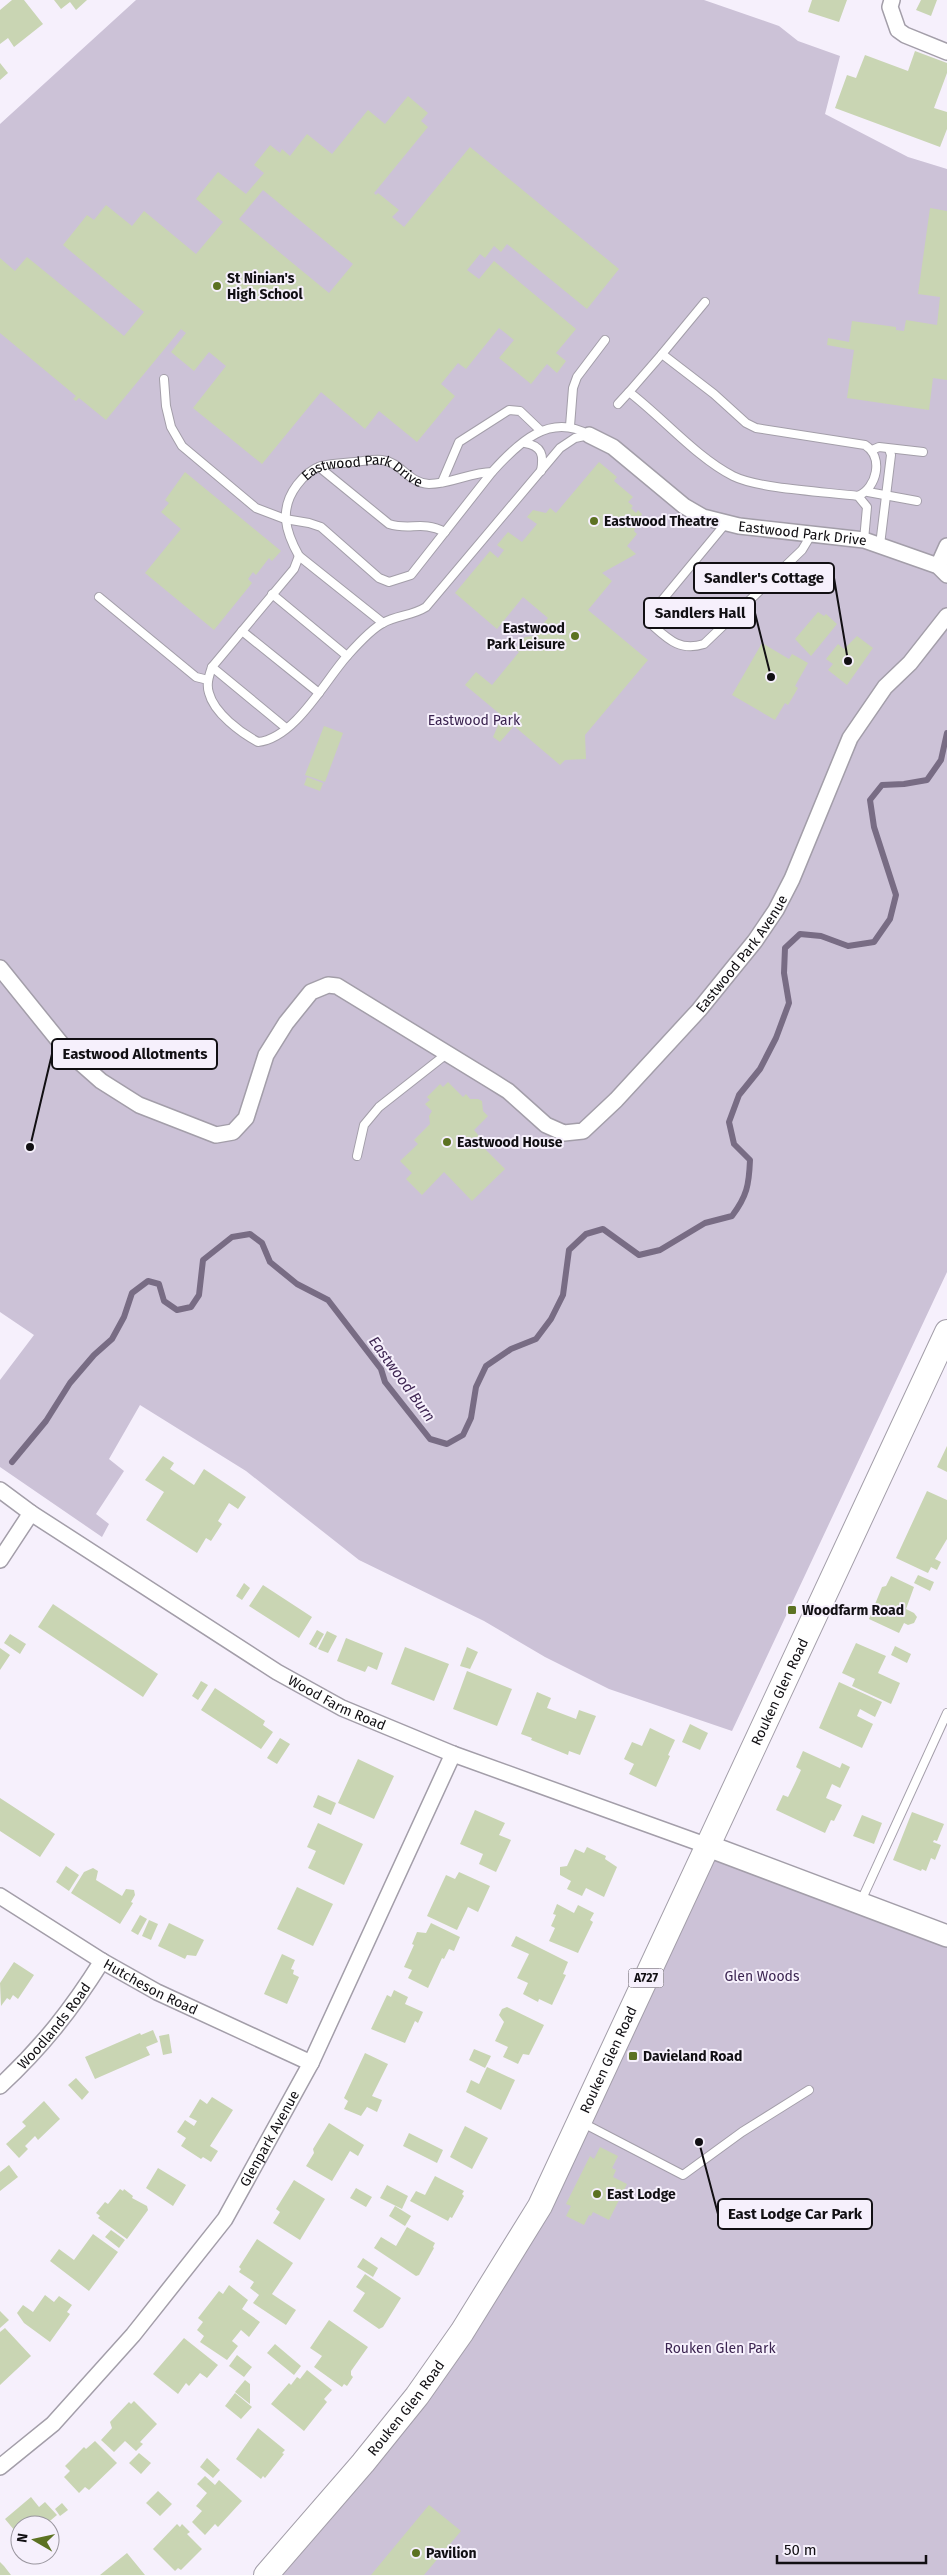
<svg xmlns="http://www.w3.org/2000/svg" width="947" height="2575" font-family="'Fira Sans',sans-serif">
<rect width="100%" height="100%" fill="#f6f0fc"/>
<!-- green -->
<path fill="#ccc2d7" d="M136,0H704L779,26L798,41L840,56L825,114L908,157L947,169V1272L732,1731L609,1689L545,1657L484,1621L359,1560L246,1471L140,1405L109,1459L124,1471L96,1514L109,1524L102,1537L0,1467V1380L34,1335L0,1312V124Z
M708,1846L947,1936V2575H266L500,2271Z"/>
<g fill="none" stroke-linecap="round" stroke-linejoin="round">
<!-- stream -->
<path stroke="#786c84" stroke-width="6" d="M12,1462L46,1421L70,1383L94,1355L112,1339L124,1317L132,1293L148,1281L159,1284L164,1301L177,1310L191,1307L199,1295L203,1260L232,1237L250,1234L262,1243L270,1262L297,1284L328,1300L381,1369L385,1382L430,1439L447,1444L463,1435L471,1418L476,1387L486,1366L511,1349L536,1339L551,1319L563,1295L569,1250L586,1234L603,1229L639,1255L660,1250L705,1223L732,1216C747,1196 749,1185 750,1160L734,1144L729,1122L739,1095L760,1069L776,1038L789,1003L784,973L785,948L800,934L821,936L848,946L874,942L890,919L896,895L874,827L870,800L882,785L904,784L927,780L941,760L947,733"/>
</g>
<!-- building -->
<path fill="#c9d5b3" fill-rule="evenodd" d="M12,0H24L43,24L14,47L8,38L0,44V10Z
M54,0H87L76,10L70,2L61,9Z
M812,0H847L839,22L808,12Z
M921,0H937L931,16L916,10Z
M915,51L947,63V73L934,108L947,112V129L940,147L835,108L847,75L856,78L865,55L908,71Z
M0,63L8,73L0,80Z
M408,96L428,113L421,121L428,127L374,193L376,195L378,193L399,210L392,217L404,227L470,147L619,269L587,309L507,244L501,252L494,246L485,258L480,254L467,270L479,279L494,261L576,329L556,353L566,361L557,373L547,364L531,384L499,358L514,340L499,328L466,369L458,363L441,384L455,396L417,442L379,411L365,429L321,392L262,464L193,408L226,366L209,352L194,371L171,352L186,333L181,329L106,420L79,398L76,401L73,399L76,396L0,333V258L15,271L27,257L124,336L144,312L63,245L87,215L94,220L106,205L132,226L144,211L196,254L223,222L196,199L218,172L246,194L264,173L254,165L270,145L280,153L282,149L290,156L307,134L332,154L368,110L385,124ZM263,190L353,264L329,293L239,219Z
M930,208L947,211V380L933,378L929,410L847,398L854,350L827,345L828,338L849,342L852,321L896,327V330L904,331L906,320L937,325L940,297L918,294Z
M599,462L617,477L614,481L633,497L628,502L633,506L631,508L636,513L638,510L642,514L634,531L637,534L627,546L636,554L602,573L612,581L588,610L648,660L585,735L586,759L565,760L560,765L514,726L500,742L493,737L499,723L496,720L501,715L465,685L476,672L492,685L519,652L515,649L525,637L533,636L548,618L523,597L497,629L455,593L490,551L498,558L504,550L497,545L508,532L522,542L537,524L527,517L533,510L546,513L550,508L556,513Z
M185,472L281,551L272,561L269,558L256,575L253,572L248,579L252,583L214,630L145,573L181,529L161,512L169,503L165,500Z
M818,612L824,616L826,614L837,624L811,656L795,639Z
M857,636L873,648L847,685L828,670L833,664L826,659L838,644L844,649Z
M762,643L789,659L792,654L808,663L795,686L798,688L788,705L785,703L775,720L732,695Z
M324,726L343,733L325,782L305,775Z
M307,777L323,783L320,791L304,785Z
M448,1082L463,1097L466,1094L470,1099H478L482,1101L483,1111L488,1116L474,1130L479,1136L476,1140L505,1169L472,1201L444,1172L422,1195L406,1179L412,1173L400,1161L418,1144L414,1140L430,1124L429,1116L432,1111L425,1104L430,1100L427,1097L440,1084L443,1087Z
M947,1446V1472L937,1467Z
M163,1456L174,1463L170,1469L194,1485L204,1469L246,1497L238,1509L229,1503L218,1521L222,1524L211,1541L206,1538L197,1553L146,1520L164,1492L145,1480Z
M927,1491L947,1500V1539L935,1559L941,1562L937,1570L931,1567L928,1573L896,1558Z
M918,1575L934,1582L930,1591L914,1583Z
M891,1576L914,1587L906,1609L914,1613L917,1617L914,1623L908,1625L904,1623L899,1633L869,1619L882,1587L886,1586Z
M244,1583L250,1588L242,1600L236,1596Z
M263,1585L312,1617L299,1638L249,1606Z
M53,1604L158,1674L143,1697L38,1627Z
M317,1630L324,1634L316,1648L309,1644Z
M327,1631L337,1636L328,1653L318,1649Z
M10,1634L26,1644L20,1654L4,1643Z
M346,1638L383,1653L377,1670L368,1666L365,1672L337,1661Z
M856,1643L886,1656L878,1673L900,1683L891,1704L852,1686L855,1679L842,1673Z
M895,1646L911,1654L907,1663L891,1655Z
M405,1647L449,1664L434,1701L391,1684Z
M467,1647L478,1652L470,1669L460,1666Z
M0,1648L10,1655L0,1670Z
M467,1671L512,1689L497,1726L453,1709Z
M201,1681L208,1685L198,1700L192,1696Z
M839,1682L882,1702L875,1717L860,1709L857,1716L873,1724L862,1748L819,1728Z
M215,1688L265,1721L263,1725L273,1732L261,1749L201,1710Z
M537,1692L551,1698L547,1708L576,1719L579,1710L596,1716L580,1755L569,1751L568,1755L531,1740L532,1738L521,1734Z
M690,1724L708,1733L700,1750L682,1742Z
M650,1728L675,1740L668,1755L670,1756L656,1787L629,1774L634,1764L624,1759L632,1742L642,1746Z
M280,1738L290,1744L277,1764L267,1758Z
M803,1751L840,1768L842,1763L850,1767L840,1788L832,1784L826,1798L842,1805L834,1821L831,1820L825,1833L776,1810L783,1795L788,1797L795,1783L801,1770L796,1767Z
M358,1759L394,1776L374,1819L338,1803Z
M318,1795L336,1803L331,1815L313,1807Z
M0,1798L55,1834L40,1857L0,1831Z
M475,1810L505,1823L499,1835L511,1840L496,1872L479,1864L483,1854L460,1844Z
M912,1812L944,1824L937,1841L934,1840L933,1842L941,1845L935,1860L931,1858L926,1871L922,1869L921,1871L893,1860Z
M862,1815L882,1823L874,1844L853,1836Z
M318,1823L363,1844L344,1885L308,1868L316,1851L307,1847Z
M587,1847L606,1856L605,1859L617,1867L604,1897L586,1888L582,1896L567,1889L571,1881L560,1875V1867L567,1866L575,1849L584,1853Z
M66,1866L79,1875L69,1891L56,1882Z
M93,1868L98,1871L96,1880L122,1896L126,1889L134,1890L135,1895L131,1902L133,1903L120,1924L71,1893L84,1872Z
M459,1872L490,1886L478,1912L468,1907L457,1930L427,1916L446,1875L455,1879Z
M297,1887L333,1904L313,1946L277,1929Z
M557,1904L574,1913L578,1905L594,1913L590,1920L593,1922L578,1953L549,1941L555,1928L551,1926L556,1915L553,1914Z
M140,1915L147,1919L138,1935L131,1931Z
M149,1920L158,1924L151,1940L142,1936Z
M169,1923L204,1940L196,1956L187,1955L185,1959L158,1946Z
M431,1923L460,1937L454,1951L449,1949L444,1959L442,1958L428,1988L408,1978L412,1970L404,1967L414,1945L412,1944L417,1932L426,1933Z
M516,1936L568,1962L563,1974L566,1975L552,2005L539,1999L538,2002L523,1994L528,1983L517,1978L529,1954L511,1946Z
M282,1954L295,1960L291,1969L294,1970L293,1974L299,1977L287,2004L264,1994Z
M14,1962L34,1975L18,1999L13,1995L10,2000L7,1998L1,2006L0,1983Z
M394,1990L408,1997L405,2004L423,2012L418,2023L415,2021L405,2043L371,2029L387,1995L391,1997Z
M507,2007L544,2025L529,2055L523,2054L518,2064L503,2057L508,2047L495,2041L504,2022L499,2015L502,2009Z
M153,2030L158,2042L146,2047L150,2055L95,2079L85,2057L140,2033L141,2035Z
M169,2034L172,2053L163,2055L159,2036Z
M474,2049L491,2056L485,2068L469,2060Z
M365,2053L388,2064L372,2096L382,2100L377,2112L367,2107L361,2116L344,2109L348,2101L344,2098Z
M487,2067L515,2080L501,2110L466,2092L471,2080L479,2084Z
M76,2078L89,2092L82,2100L68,2085Z
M212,2097L233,2110L210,2146L218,2151L211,2162L203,2157L201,2159L181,2146L186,2138L177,2132L185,2120L194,2126L197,2121L189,2117L200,2099L207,2104Z
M44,2101L60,2119L38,2140L35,2136L25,2146L28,2149L19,2158L6,2144L26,2126L22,2122Z
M329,2123L364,2145L358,2156L350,2151L332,2181L306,2166L314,2153L313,2149Z
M465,2126L488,2138L472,2169L450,2157Z
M409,2133L443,2150L437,2163L403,2146Z
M600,2147L618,2156L612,2168L616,2170L613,2177L627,2184L609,2220L593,2212L591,2216L589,2215L584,2225L566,2216L571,2206L566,2204L590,2156L594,2159Z
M9,2165L18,2177L0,2191V2172Z
M158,2168L186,2185L173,2206L146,2188Z
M435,2176L464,2191L462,2194L464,2196L452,2218L450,2217L448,2221L410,2201L416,2191L425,2195Z
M294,2180L325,2199L300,2240L273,2223L280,2212L276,2209Z
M387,2185L408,2196L402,2209L380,2198Z
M356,2188L372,2197L366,2207L350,2198Z
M120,2189L123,2191L124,2189L133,2196L132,2198L147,2206L148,2210L127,2239L98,2218L100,2216L96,2213L105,2202L108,2204Z
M395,2206L411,2216L405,2226L389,2216Z
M407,2227L435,2243L433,2247L434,2248L419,2275L416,2276L374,2248L381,2237L396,2246Z
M111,2230L125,2240L119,2248L105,2237Z
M93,2234L118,2252L89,2291L50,2261L59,2249L74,2260Z
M257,2239L293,2263L272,2294L296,2310L286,2325L253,2303L259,2295L250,2288L254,2282L239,2272L241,2269L239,2267Z
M363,2258L378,2268L373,2277L357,2267Z
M365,2274L401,2298L383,2327L379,2329L353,2311L365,2293L356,2287Z
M229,2285L248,2300L242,2309L260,2322L249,2337L241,2330L232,2341L238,2346L227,2360L200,2342L204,2336L197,2330L203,2322L198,2318L219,2291L223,2294Z
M45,2295L54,2302L59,2296L72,2305L67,2312L70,2314L50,2342L24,2323L17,2313L23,2305L33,2312Z
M0,2311L9,2320L0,2328Z
M329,2320L368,2347L351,2371V2375L353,2377L347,2386L344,2384L342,2387L314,2367L322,2356L310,2348Z
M5,2328L31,2356L0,2385V2332Z
M184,2338L218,2365L207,2378L200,2373L189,2386L186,2383L178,2394L153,2374Z
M275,2344L301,2366L294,2375L267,2353Z
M237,2355L252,2367L244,2377L229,2366Z
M307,2370L332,2390L324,2399L327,2402L304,2431L271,2404L289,2383L291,2385L297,2377L300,2379Z
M245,2380L250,2384V2404L235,2392Z
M235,2393L252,2407L241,2419L225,2406Z
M134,2401L157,2424L140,2442L143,2444L136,2451L125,2441L114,2452L101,2440L112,2428L110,2422L129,2402L131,2404Z
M258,2428L285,2450L282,2453L284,2454L265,2478L263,2476L261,2479L236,2459Z
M95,2441L117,2463L89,2490L85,2487L79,2493L64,2477L70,2471L65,2466L84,2447L86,2449Z
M139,2453L151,2463L141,2474L129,2463Z
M207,2458L220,2470L213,2478L200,2467Z
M205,2476L215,2485L219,2480L242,2501L218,2527L215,2524L205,2535L192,2522L202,2511L196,2506L207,2493L197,2484Z
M158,2491L172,2504L160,2516L146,2503Z
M31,2497L39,2507L45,2502L57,2515L45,2525H20V2537L5,2519Z
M62,2503L68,2510L60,2516L55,2509Z
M429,2505L461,2531L424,2575H371Z
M177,2524L180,2527L182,2524L190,2532L187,2534L202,2549L181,2570L178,2568L175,2571L153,2549Z
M127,2553L145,2575H100Z
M0,2562L4,2566L11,2575H0Z"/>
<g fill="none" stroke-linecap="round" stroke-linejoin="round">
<defs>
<g id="lane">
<path d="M662,354L705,302"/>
<path d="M164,379L166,406L171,427L182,446L256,508L285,519L309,523L321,527L379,578L389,582L411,575L492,472"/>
<path d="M618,404L629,392"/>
<path d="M570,426L573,388L577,377L605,340"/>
<path d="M525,443C542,446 544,455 541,471"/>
<path d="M872,450L879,447L923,452"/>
<path d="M319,467L389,524C411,531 421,520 445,532"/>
<path d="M442,482L459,442L509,410L520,411L541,431"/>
<path d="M868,492L917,501"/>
<path d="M858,496C877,488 884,457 865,445L756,428L746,423L714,394L662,354L629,392C662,417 697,458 733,476C759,489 827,492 858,496L867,507L864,540"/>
<path d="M726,523L659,604L650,623C667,638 679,652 704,644L802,550L811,535"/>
<path d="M880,545L891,455L889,449"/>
<path d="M299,556L294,569L212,667C209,676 206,684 209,693C214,713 241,733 258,742C295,738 324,682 347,656C356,646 371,629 383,623C397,615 412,616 426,607L560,448L575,438L589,435"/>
<path d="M272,594L347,656"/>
<path d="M99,597L196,677L208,680"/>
<path id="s1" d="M383,623L299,556C285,531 279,509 297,485C303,477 312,469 321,466C332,463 344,463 355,462C364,461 374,459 382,460C401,462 408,483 429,484C451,484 471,472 492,472C518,443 550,412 589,435"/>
<path d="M242,631L319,693"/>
<path d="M212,667L286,728"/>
<path d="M357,1156L364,1125L379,1107L449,1052"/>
<path d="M861,1901L947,1713"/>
<path d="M581,2122L683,2175L742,2132L809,2090"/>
</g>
<g id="street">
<path d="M892,0L890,7L898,30L905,35L947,52"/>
<path id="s2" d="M589,435L613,447L684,506L703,517L739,526L864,540L938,566L947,575"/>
<path d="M938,566L947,546"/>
<path id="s3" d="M0,968L67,1051L101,1081L139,1105L216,1135L233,1132L246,1118L266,1055L286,1023L311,992L328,985L337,986L492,1081L508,1091L546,1125L564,1133L583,1131L616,1100L699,1010L755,941L776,910L792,879L850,738L885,687L910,663L947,616"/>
<path id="s4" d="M0,1490L31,1513L277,1672L342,1708L453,1754L708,1846"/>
<path d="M0,1560L31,1513"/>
<path id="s5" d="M0,1896L102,1961L157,1992L311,2063"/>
<path id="s6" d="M0,2086C42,2047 72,2009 102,1961"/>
<path id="s7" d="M0,2467L53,2424L133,2335L225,2219L311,2063L453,1754"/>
</g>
<path id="secondary" d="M708,1846L947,1936"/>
<g id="primary">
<path id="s8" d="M266,2575L363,2463L417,2396L462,2332L540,2206L947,1332"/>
</g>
</defs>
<!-- lane casing -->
<use href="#lane" stroke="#a39ea9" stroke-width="10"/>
<!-- street casing -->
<use href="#street" stroke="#a39ea9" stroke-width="18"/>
<!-- secondary casing -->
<use href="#secondary" stroke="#a39ea9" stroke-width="24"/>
<!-- primary casing -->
<use href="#primary" stroke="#a39ea9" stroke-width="26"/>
<!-- lane -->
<use href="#lane" stroke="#fff" stroke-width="8"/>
<!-- street -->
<use href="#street" stroke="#fff" stroke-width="15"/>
<!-- secondary -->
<use href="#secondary" stroke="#fff" stroke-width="21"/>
<!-- primary -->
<use href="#primary" stroke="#fff" stroke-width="24"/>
</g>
<!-- markers -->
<g fill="#5c7222" stroke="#f6f0fc" stroke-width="2">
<circle cx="217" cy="286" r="5"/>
<circle cx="594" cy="521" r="5"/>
<circle cx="575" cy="636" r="5"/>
<circle cx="447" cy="1142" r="5"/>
<rect x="787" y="1605" width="10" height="10" rx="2.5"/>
<rect x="628" y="2051" width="10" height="10" rx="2.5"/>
<circle cx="597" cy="2194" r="5"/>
<circle cx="416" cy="2553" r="5"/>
</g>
<g text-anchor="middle" stroke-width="4" stroke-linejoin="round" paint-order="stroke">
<!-- shield labels -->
<rect fill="#f6f0fc" stroke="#565259" stroke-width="1" x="628.5" y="1968.5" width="35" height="19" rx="4"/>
<g font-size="12" font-weight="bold" fill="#110f13">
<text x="646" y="1982">A727</text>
</g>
<!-- poi labels -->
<g font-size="14" font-weight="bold" fill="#110f13" stroke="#f6f0fc" text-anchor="start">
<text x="227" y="283">St Ninian's<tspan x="227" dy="16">High School</tspan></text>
<text x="604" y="526">Eastwood Theatre</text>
<text x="565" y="633" text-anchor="end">Eastwood<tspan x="565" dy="16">Park Leisure</tspan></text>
<text x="457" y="1147">Eastwood House</text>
<text x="802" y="1615">Woodfarm Road</text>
<text x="643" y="2061">Davieland Road</text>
<text x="607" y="2199">East Lodge</text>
<text x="426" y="2558">Pavilion</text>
</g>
<!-- street labels -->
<g font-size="14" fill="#110f13" stroke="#f6f0fc">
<text dy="5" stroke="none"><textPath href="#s1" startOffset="258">Eastwood Park Drive</textPath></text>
<text dy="5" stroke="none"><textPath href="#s2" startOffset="242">Eastwood Park Drive</textPath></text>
<text dy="5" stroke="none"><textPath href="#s3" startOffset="1016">Eastwood Park Avenue</textPath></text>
<text dy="5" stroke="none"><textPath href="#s8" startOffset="1028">Rouken Glen Road</textPath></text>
<text dy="5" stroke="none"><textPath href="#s4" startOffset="399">Wood Farm Road</textPath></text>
<text dy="5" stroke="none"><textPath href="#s5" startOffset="176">Hutcheson Road</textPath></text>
<text dy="5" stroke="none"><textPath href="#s6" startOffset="81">Woodlands Road</textPath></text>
<text dy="5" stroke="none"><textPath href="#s8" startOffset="622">Rouken Glen Road</textPath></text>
<text dy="5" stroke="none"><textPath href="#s7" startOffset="428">Glenpark Avenue</textPath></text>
<text dy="5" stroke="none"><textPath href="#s8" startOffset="218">Rouken Glen Road</textPath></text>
</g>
<!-- park labels -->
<g font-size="14" fill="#3b2450" stroke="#f6f0fc">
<text x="474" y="725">Eastwood Park</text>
<text x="762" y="1981">Glen Woods</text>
<text x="720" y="2353">Rouken Glen Park</text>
</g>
<!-- water labels -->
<g font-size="15" font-style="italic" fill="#3f2753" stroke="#f6f0fc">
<text transform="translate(402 1379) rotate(54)" y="5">Eastwood Burn</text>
</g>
</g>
<!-- callouts -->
<path fill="none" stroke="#110f13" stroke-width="2" d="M848 661L834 578M771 677L755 613M30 1147L52 1054M699 2142L718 2214"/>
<g fill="#110f13" stroke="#f6f0fc" stroke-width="2">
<circle cx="848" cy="661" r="5"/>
<circle cx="771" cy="677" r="5"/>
<circle cx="30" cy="1147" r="5"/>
<circle cx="699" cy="2142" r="5"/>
</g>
<g fill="#f6f0fc" stroke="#110f13" stroke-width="2">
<rect x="694" y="563" width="140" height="30" rx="5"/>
<rect x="644" y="598" width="111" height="30" rx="5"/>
<rect x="52" y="1039" width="165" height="30" rx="5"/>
<rect x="718" y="2199" width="154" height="30" rx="5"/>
</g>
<g font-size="15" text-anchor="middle" font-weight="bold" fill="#110f13">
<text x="764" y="583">Sandler's Cottage</text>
<text x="700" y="618">Sandlers Hall</text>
<text x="135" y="1059">Eastwood Allotments</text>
<text x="795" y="2219">East Lodge Car Park</text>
</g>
<!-- north arrow -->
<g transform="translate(35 2540) rotate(279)"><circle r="24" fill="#f6f0fc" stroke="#9a969f"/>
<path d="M0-4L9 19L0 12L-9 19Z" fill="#5c7222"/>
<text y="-8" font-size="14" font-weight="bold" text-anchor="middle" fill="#110f13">N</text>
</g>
<!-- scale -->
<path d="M777 2555v8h149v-8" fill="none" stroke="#110f13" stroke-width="2.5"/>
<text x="784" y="2555" font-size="15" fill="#110f13" stroke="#f6f0fc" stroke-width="4" paint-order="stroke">50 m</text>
</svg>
